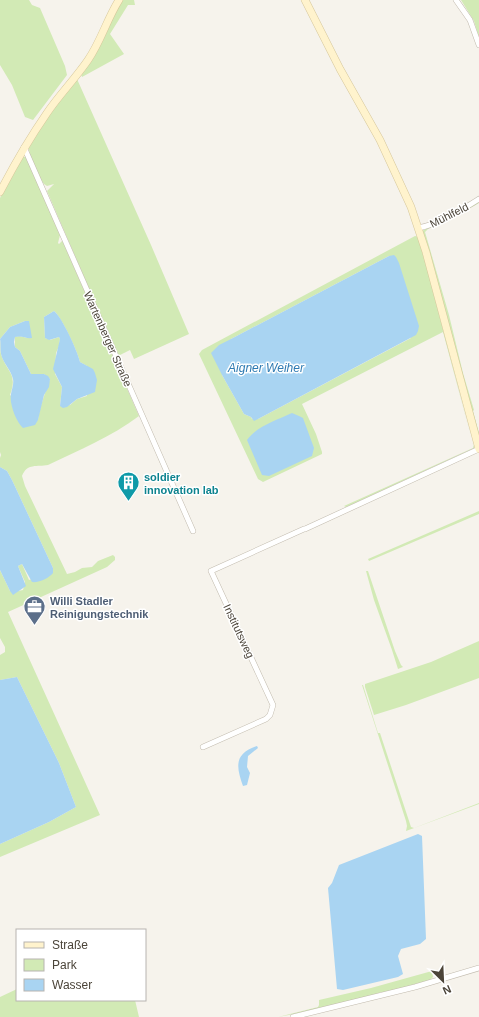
<svg xmlns="http://www.w3.org/2000/svg" width="479" height="1017" font-family="Helvetica,sans-serif">
<rect width="100%" height="100%" fill="#f6f3ec"/>
<!-- green -->
<path fill="#d2eab5" fill-rule="evenodd" d="M0,0H29L32,5L40,8L65,66L67,75L33,120L25,117L12,85L0,65Z
M121,0H134L135,5H128L110,34L124,54L82,77L81,74Z
M461,0H479V38L474,21Z
M77,79L151,245L189,334L134,359L130,350L118,356L47,191L54,184L47,186L44,184C39,177 28,155 29,147C31,134 67,92 77,79Z
M23,157H26L60,235L58,243L59,244L62,241L63,242L139,416C111,437 79,450 48,465C37,467 27,463 22,476L25,486L67,574L75,572L82,568L92,567L98,561L113,555L115,557V560L107,567L8,612L100,815L0,857V844L49,822L76,807L59,763L17,677L0,680V655L5,652V647L0,638V570L10,591H18L23,590L25,582L18,566L22,564L29,580L53,572V568L12,480L7,471L0,467V458L1,455L0,452V339C1,344 0,350 1,354C7,373 18,373 10,395L38,420C39,408 46,391 50,379L44,374H31L20,351L15,347V337L19,336L28,338L25,321L10,327L0,339V198ZM54,311C61,316 78,352 80,362L87,366V396L77,399L70,405L60,406L62,387L55,374L56,353L59,346L60,339L59,337L50,340L45,338L44,317Z
M479,201V203L474,206L428,229L425,232L449,315L463,373L474,410L473,411L479,433V440L422,231Z
M415,236L419,237L474,448L353,504L346,507L344,506L473,448V444L443,332L302,404L316,434L322,452V454L263,482L258,479L199,354L202,350L215,343ZM389,256L411,338L258,419H252L251,417L244,414L222,375L231,339Z
M479,511V514L369,561L368,559Z
M366,571H368L395,651L401,665L403,667L398,669L392,650L374,600Z
M479,641V678L406,705L374,715L365,687V684L431,662Z
M361,685H363L378,733H380L411,827L414,828L479,803V804L406,831L407,826L406,821L362,685Z
M432,971L433,977L430,980L383,993L380,992L379,994L310,1011L278,1017L318,1007L319,1005V1000L371,988Z
M17,989V1000H135L139,1017H0V997Z"/>
<!-- water -->
<path fill="#a9d4f2" d="M394,255L396,257L399,263L419,326L418,331L416,335L258,419L254,421L251,417L244,414L222,375L211,353L219,345L231,339L389,256Z
M54,311C62,317 78,352 80,362L93,369L95,373L97,380L95,392L77,399L67,407L63,408L60,406L62,387L53,369L60,339L59,337L49,340L45,338L44,317Z
M25,321H29L32,338C26,339 22,335 15,337L14,342L15,347L20,351L31,374H44L48,376L50,379L49,387L44,395L38,420L35,425L23,428C16,422 9,403 11,394C12,389 14,384 13,379C11,370 3,363 1,354C0,349 1,343 0,339L10,327Z
M292,413L299,416L303,418L314,448L312,456L269,476L262,475L247,440C257,426 277,420 292,413Z
M0,467L7,471L12,480L53,568V573C49,578 39,583 32,582L22,564L18,566L26,586L13,595L10,591L0,570Z
M17,677L59,763L76,807L49,822L0,844V680Z
M257,746L258,748L248,756L247,767L250,773L247,785L243,786C236,766 234,754 257,746Z
M418,834L422,836L426,939L420,944L401,949L398,956L403,974L398,977L343,990L337,989L328,888L332,883L339,865Z"/>
<g fill="none" stroke-linecap="round" stroke-linejoin="round">
<defs>
<path id="minor" d="M456,0L470,20L479,45
M24,147L193,531
M418,228C440,224 460,211 479,199
M305,529L479,449
M203,747L266,719L270,715L273,705L211,571L304,529
M293,1017L415,987L479,968"/>
<path id="secondary" d="M305,0L340,69L380,140L411,207L426,252L479,449
M0,192C14,165 29,139 47,113C59,95 75,79 88,60C101,41 107,19 119,0"/>
</defs>
<!-- minor casing -->
<use href="#minor" stroke="#c2bbae" stroke-width="6"/>
<!-- secondary casing -->
<use href="#secondary" stroke="#d6c79b" stroke-width="8"/>
<!-- minor -->
<use href="#minor" stroke="#fff" stroke-width="5"/>
<!-- secondary -->
<use href="#secondary" stroke="#fff3cd" stroke-width="7"/>
</g>
<!-- icons -->
<defs>
<symbol id="building-pin" viewBox="-11 -11 22 30"><path d="M0 17L-7.5 6A9.5 9.5 0 1 1 7.5 6Z" fill="#0f9aa8" stroke="#fff"/><path d="M-4-6H4V6H1V3H-1V6H-4ZM-2.5-4.3h1.7v1.8h-1.7ZM.8-4.3h1.7v1.8H.8ZM-2.5-1h1.7V.8h-1.7ZM.8-1h1.7V.8H.8Z" fill="#fff"/></symbol>
<symbol id="office-pin" viewBox="-11 -11 22 30"><path d="M0 17L-7.5 6A9.5 9.5 0 1 1 7.5 6Z" fill="#5c6f8a" stroke="#fff"/><path d="M-6-3h4V-5.5h4V-3h4V5H-6ZM-1-4.5V-3h2v-1.5ZM-6 0V1H6V0Z" fill="#fff"/></symbol>
</defs>
<g fill-rule="evenodd">
<use href="#building-pin" x="116" y="470" width="25" height="34"/>
<use href="#office-pin" x="22" y="594" width="25" height="34"/>
</g>
<g text-anchor="middle" stroke-width="3" stroke-linejoin="round" paint-order="stroke">
<!-- street labels -->
<g font-size="11" fill="#4b4439" stroke="#fff">
<text transform="translate(449 215) rotate(-27)" y="4">Mühlfeld</text>
<text transform="translate(108 339) rotate(66)" y="4">Wartenberger Straße</text>
<text transform="translate(239 631) rotate(65)" y="4">Institutsweg</text>
</g>
<!-- culture labels -->
<g font-size="11" font-weight="bold" fill="#0d838f" stroke="#fff" text-anchor="start">
<text x="144" y="481">soldier<tspan x="144" dy="13">innovation lab</tspan></text>
</g>
<!-- service labels -->
<g font-size="11" font-weight="bold" fill="#4e5e75" stroke="#fff" text-anchor="start">
<text x="50" y="605">Willi Stadler<tspan x="50" dy="13">Reinigungstechnik</tspan></text>
</g>
<!-- water labels -->
<g font-size="12" font-style="italic" fill="#2e7ab2" stroke="#fff">
<text x="266" y="372">Aigner Weiher</text>
</g>
</g>
<!-- legend -->
<rect x="16" y="929" width="130" height="72" fill="#ffffff" stroke="#b7b4b0"/>
<rect x="24" y="942" width="20" height="6" fill="#fff3cd" stroke="#b7b4b0"/>
<text x="52" y="949" font-size="12" fill="#4b4439">Straße</text>
<rect x="24" y="959" width="20" height="12" fill="#d2eab5" stroke="#b7b4b0"/>
<text x="52" y="969" font-size="12" fill="#4b4439">Park</text>
<rect x="24" y="979" width="20" height="12" fill="#a9d4f2" stroke="#b7b4b0"/>
<text x="52" y="989" font-size="12" fill="#4b4439">Wasser</text>
<!-- north arrow -->
<g transform="translate(443 981) rotate(156)" stroke="#ffffff" stroke-width="3" paint-order="stroke">
<path d="M0-3L7 15L0 10L-7 15Z" fill="#4b4439"/>
<text y="-6" font-size="11" font-weight="bold" text-anchor="middle" fill="#4b4439">N</text>
</g>
</svg>
